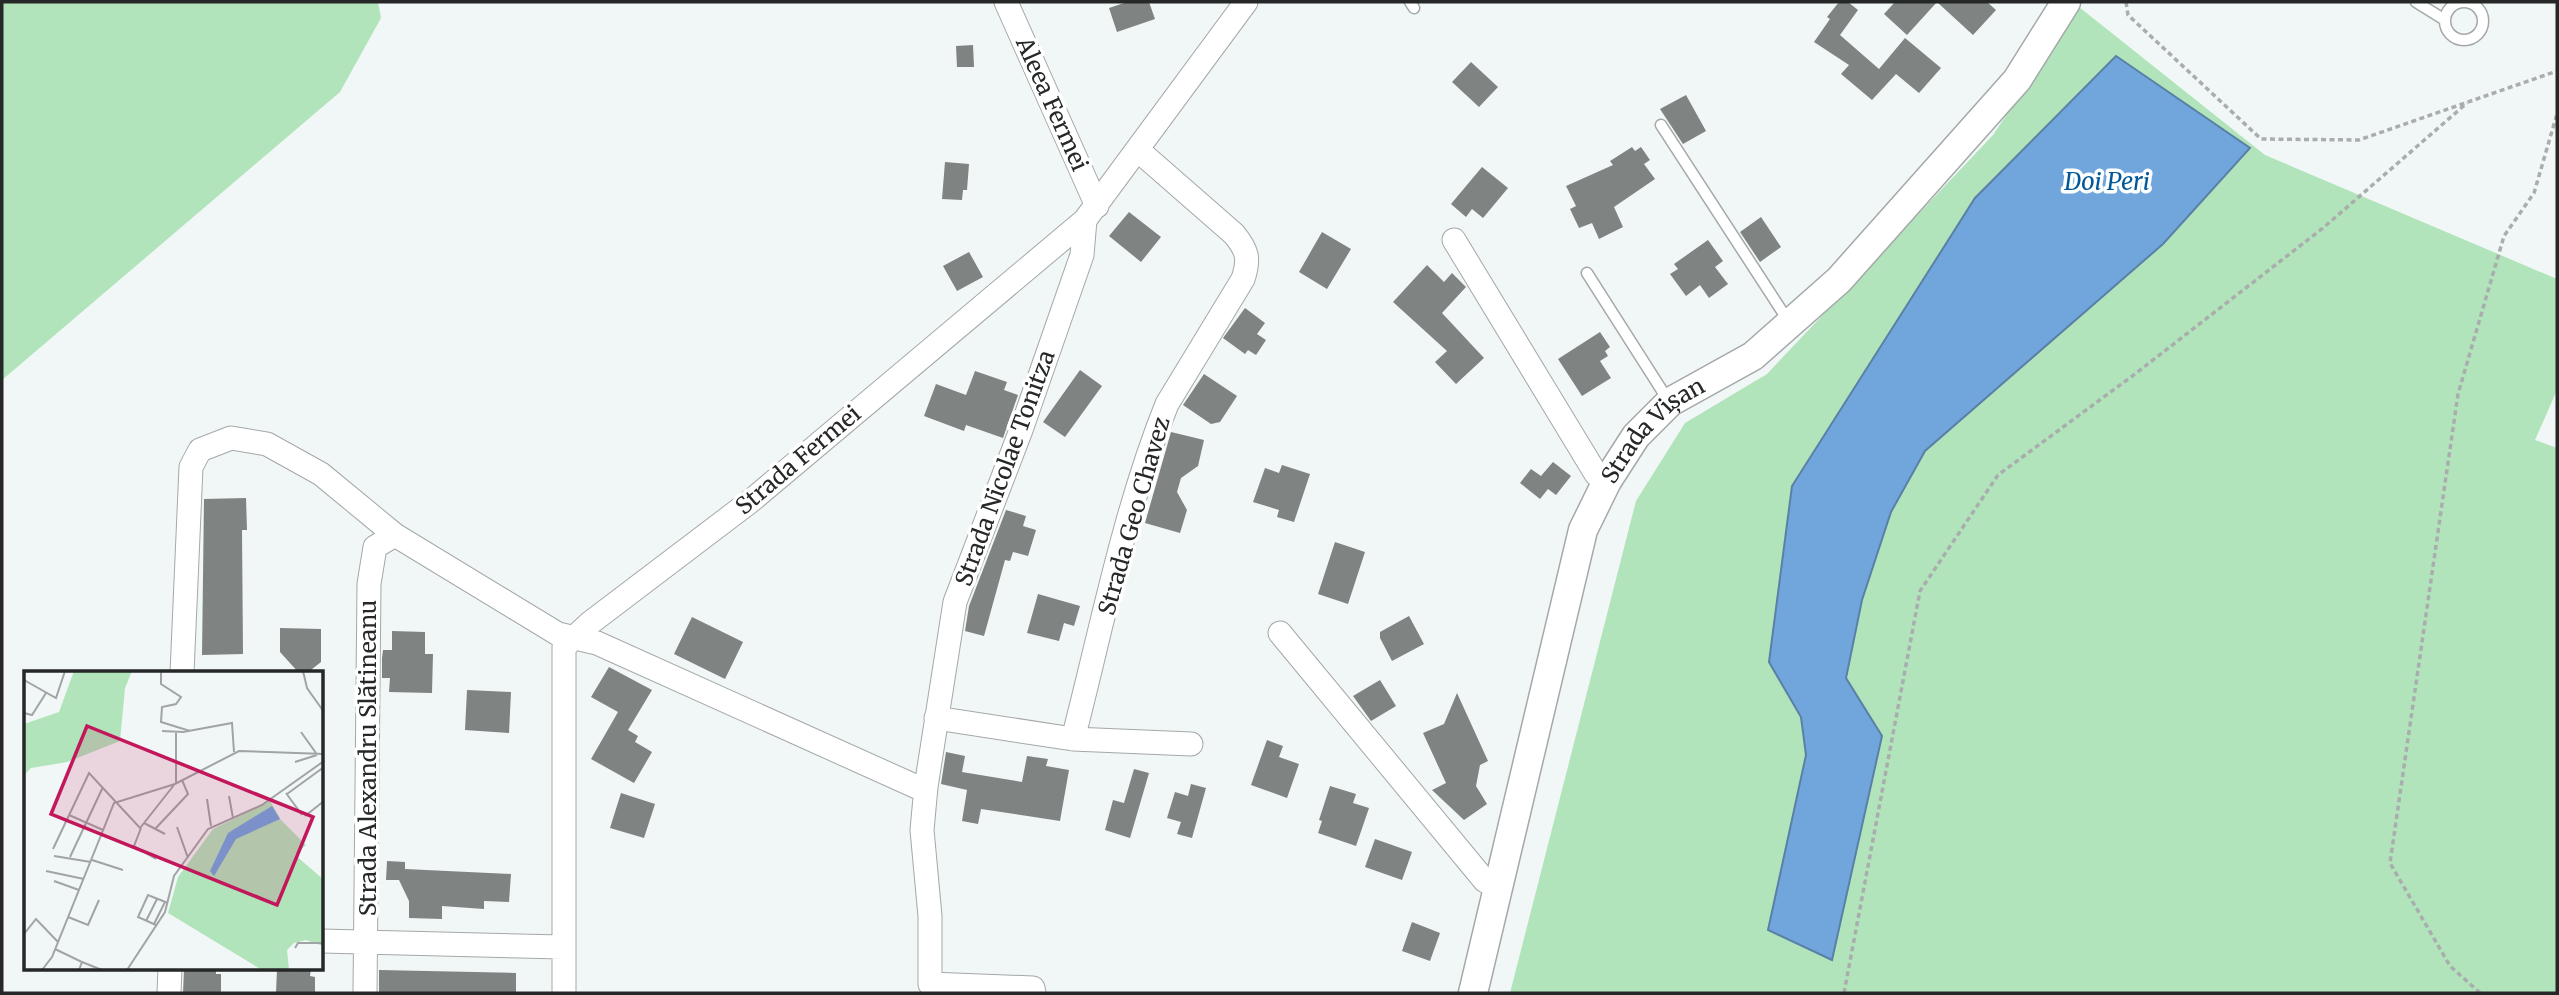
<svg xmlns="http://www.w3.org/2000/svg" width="2559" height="995" font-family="Merriweather,serif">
<rect width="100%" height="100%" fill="#f1f6f6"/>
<!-- green -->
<path fill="#b1e4ba" d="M2,2H378L381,18L340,92L2,380Z
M2079,7L2265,155L2557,279V390L2535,440L2557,448V993H1510L1636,501L1685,423L1767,374L1993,135Z"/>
<!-- water -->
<path fill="#70a6dc" stroke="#5a80a6" stroke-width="2" d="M2116,56L2250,148L2163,244L1925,451L1891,512L1862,600L1846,678L1882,736L1832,960L1768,930L1806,755L1801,717L1769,662L1792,486L1975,198Z"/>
<!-- building -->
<path fill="#7f8382" d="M1127,2H1149L1155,19L1117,32L1109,8Z
M1839,2H1848L1858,10L1840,35L1879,69L1905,38L1941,68L1919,93L1896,74L1872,100L1841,74L1849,65L1814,42L1830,19L1827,17Z
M1895,2H1937L1907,35L1884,14Z
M1937,2H1987L1996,10L1973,35Z
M973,45L974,67H957L956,46Z
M1471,62L1498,87L1479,107L1452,82Z
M1686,95L1706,131L1683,144L1660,109Z
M1632,147L1635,151L1641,147L1650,160L1644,164L1655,179L1614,207L1623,227L1599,239L1592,223L1579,228L1570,209L1576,206L1566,186L1613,165L1610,161Z
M945,162L969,164L967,190H963L962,200L942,199Z
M1482,167L1508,188L1483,218L1472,209L1466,217L1451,204Z
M1129,212L1161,237L1141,262L1109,236Z
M1761,217L1781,247L1760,262L1740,232Z
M1322,232L1351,249L1327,289L1299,272Z
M1708,240L1723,261L1715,267L1728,284L1709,298L1700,285L1686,296L1670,274L1678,269L1674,264Z
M969,252L983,277L957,291L943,266Z
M1427,265L1444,282L1452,273L1466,287L1442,313L1484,358L1456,384L1435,362L1447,351L1393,302Z
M1245,308L1265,323L1257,334L1266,340L1256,355L1248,350L1245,354L1223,338Z
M1600,332L1610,347L1605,351L1608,356L1600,361L1611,378L1582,396L1558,359Z
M1080,370L1102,386L1065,437L1043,422Z
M975,371L1007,382L1004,390L1018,395L1003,438L966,425L964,431L924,416L936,384L966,395Z
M1204,374L1237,396L1220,422L1211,424L1183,405Z
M1171,432L1204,440L1198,466L1181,478L1177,492L1187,510L1180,533L1145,523Z
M1553,462L1571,476L1556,495L1548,489L1540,499L1520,483L1531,469L1541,476Z
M1282,465L1310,474L1294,522L1277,517L1279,510L1253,502L1265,468L1279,473Z
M246,498L247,530H242L243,654L202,655L204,499Z
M1006,510L1026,516L1023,526L1036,530L1028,556L1013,552L1010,561L1005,560L984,636L965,631L969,606Z
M1335,542L1365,552L1348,604L1318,594Z
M1038,594L1080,606L1074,626L1064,623L1059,641L1027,633Z
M1409,616L1424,644L1392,661L1380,638V632Z
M692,617L743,642L725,679L674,654Z
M280,628L321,629V662L307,673H299L280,652Z
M392,631L425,632V654H433L432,693L389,692L390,678H382V658L383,650H392Z
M609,667L652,690L628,730L638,736L635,742L652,752L634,783L591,759L618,712L591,697Z
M1380,680L1396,706L1371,721L1353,696Z
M467,690L511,692L509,733L465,730Z
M1457,693L1488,761L1480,765L1476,786L1487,804L1464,820L1432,790L1446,783L1423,733L1444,724Z
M1267,740L1283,746L1279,757L1299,764L1287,798L1251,785Z
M946,752L965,756L962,772L1022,782L1027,756L1048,759L1046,766L1069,770L1060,821L981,809L978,824L962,821L967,790L941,784Z
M1134,769L1149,773L1130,838L1105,830L1113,800L1124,803Z
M1191,784L1206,788L1192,838L1177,834L1181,822L1167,818L1175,792L1188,796Z
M1330,786L1356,794L1353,803L1369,808L1356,846L1318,833L1322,821L1319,820Z
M621,793L655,804L644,838L610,828Z
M1375,839L1412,852L1402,880L1365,867Z
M387,861L405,862V869L511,874L509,902L484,901V909L442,906V919L409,918V901L399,880H386Z
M1412,922L1440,933L1430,961L1402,951Z
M184,969H216V974H221V993H183Z
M277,969H311L310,976L315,977V993H276Z
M379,970L516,973V993H379Z"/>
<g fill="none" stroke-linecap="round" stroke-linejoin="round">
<defs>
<path id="service" d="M1410,2L1414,8
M2416,2L2445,20
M2445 21a19 19 0 1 1 38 0a19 19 0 1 1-38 0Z
M1661,125L1789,322
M1587,273L1668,400"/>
<path id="minor" d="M1006,2L1097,206
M1454,240L1596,474L1607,481
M1280,633L1485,881L1500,886
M182,673L191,467L200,450L231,438L267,444L321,474L395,535L558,634L597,643L917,787H926L955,602L1021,430L1082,255L1085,220
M936,718L1073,739L1191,744
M1073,739C1102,627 1124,511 1167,404L1243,279C1250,258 1247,250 1234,234L1139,151
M926,787L922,830L930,916V984L1033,988L1034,993
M322,941L562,947
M169,993L170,969
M365,993L369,584L375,547L395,535
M564,993V647L590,623L752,500L1085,220L1246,2"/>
<g id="tertiary">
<path id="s1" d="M1473,993L1583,530L1607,481L1636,436L1670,402L1753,356L1839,280L2017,80L2066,2"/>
</g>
</defs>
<!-- service casing -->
<use href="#service" stroke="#a4a8a8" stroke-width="13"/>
<!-- minor casing -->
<use href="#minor" stroke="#a4a8a8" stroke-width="25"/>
<!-- tertiary casing -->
<use href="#tertiary" stroke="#a4a8a8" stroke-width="31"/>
<!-- path -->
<path stroke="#a9adad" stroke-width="3.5" stroke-dasharray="5 3.5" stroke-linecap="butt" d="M2126,2L2128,15L2261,139L2359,140L2557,71
M1844,993L1920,591L1998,475L2135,374L2323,228L2467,103
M2480,993L2450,966L2390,863L2458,394L2504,236L2534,193L2557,114"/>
<!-- service -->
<use href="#service" stroke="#fff" stroke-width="10"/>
<!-- minor -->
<use href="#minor" stroke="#fff" stroke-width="23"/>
<!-- tertiary -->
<use href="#tertiary" stroke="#fff" stroke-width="28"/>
</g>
<g text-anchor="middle" stroke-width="7" stroke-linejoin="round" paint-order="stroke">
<!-- street labels -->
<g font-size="23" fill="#262828" stroke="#fff">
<text transform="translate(1052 104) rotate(66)" y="8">Aleea Fermei</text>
<text dy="8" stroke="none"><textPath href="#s1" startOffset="600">Strada Vișan</textPath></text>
<text transform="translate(798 460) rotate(-40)" y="8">Strada Fermei</text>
<text transform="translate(1005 468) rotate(-70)" y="8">Strada Nicolae Tonitza</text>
<text transform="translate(1134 516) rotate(-74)" y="8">Strada Geo Chavez</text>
<text transform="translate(368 758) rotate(-90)" y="8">Strada Alexandru Slătineanu</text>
</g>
<!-- water labels -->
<g font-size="24" font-style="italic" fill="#005899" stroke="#fff">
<text x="2107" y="190">Doi Peri</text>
</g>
</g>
<!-- overview -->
<g transform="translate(24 671)">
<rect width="299" height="299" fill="#f1f6f6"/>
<path d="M50,0H108L101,17L96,70L43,91L7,97L1,103L0,118V53L35,41ZM246,130L257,149L282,174L271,184L299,208V275L282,269L270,272L263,279L265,299H238L144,242L154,206L189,158Z" fill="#b1e4ba"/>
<path d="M248,135L256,148L212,168L190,205L186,200L204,162Z" fill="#70a6dc"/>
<path fill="none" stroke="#a0a4a4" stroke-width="2" d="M137,0V13L157,26L152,33L138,36L137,51L166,60M279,0L283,17L300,41M0,9L32,27L41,0M0,42L8,44L22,22M138,60L159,61L208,52L210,81M152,61V112M277,61L292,82M271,91L293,84M262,122L278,144M263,123L300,96M205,125L209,147M183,128L187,155M45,144L79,159M281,145L300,130M120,152L150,114M120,152L141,163M153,156L164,187M117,157L110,175L132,188M131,158L164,123L158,109M29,178L65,102L116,157L120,152M30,185L67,191M46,186L79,116M68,189L99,199M22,200L60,208M30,210L55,219M44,246L64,254L75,229M122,250L133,228M130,253L141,231M132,254L114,246L124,224L144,232M0,263L12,248L34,271M271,277L274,272H300M31,278L58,291L55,299M58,291L78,299M18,299L28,286L90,132L151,113L215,80L300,83M103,299L141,241L150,205L184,158L238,134L300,90"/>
<path fill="#c2185b" fill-opacity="0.15" stroke="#c2185b" stroke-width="3.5" d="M63,55L289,146L253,234L27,143Z"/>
<rect width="299" height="299" fill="none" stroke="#262828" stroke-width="3.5"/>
</g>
<!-- border -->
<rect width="2559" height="995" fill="none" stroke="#262828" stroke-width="7"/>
</svg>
